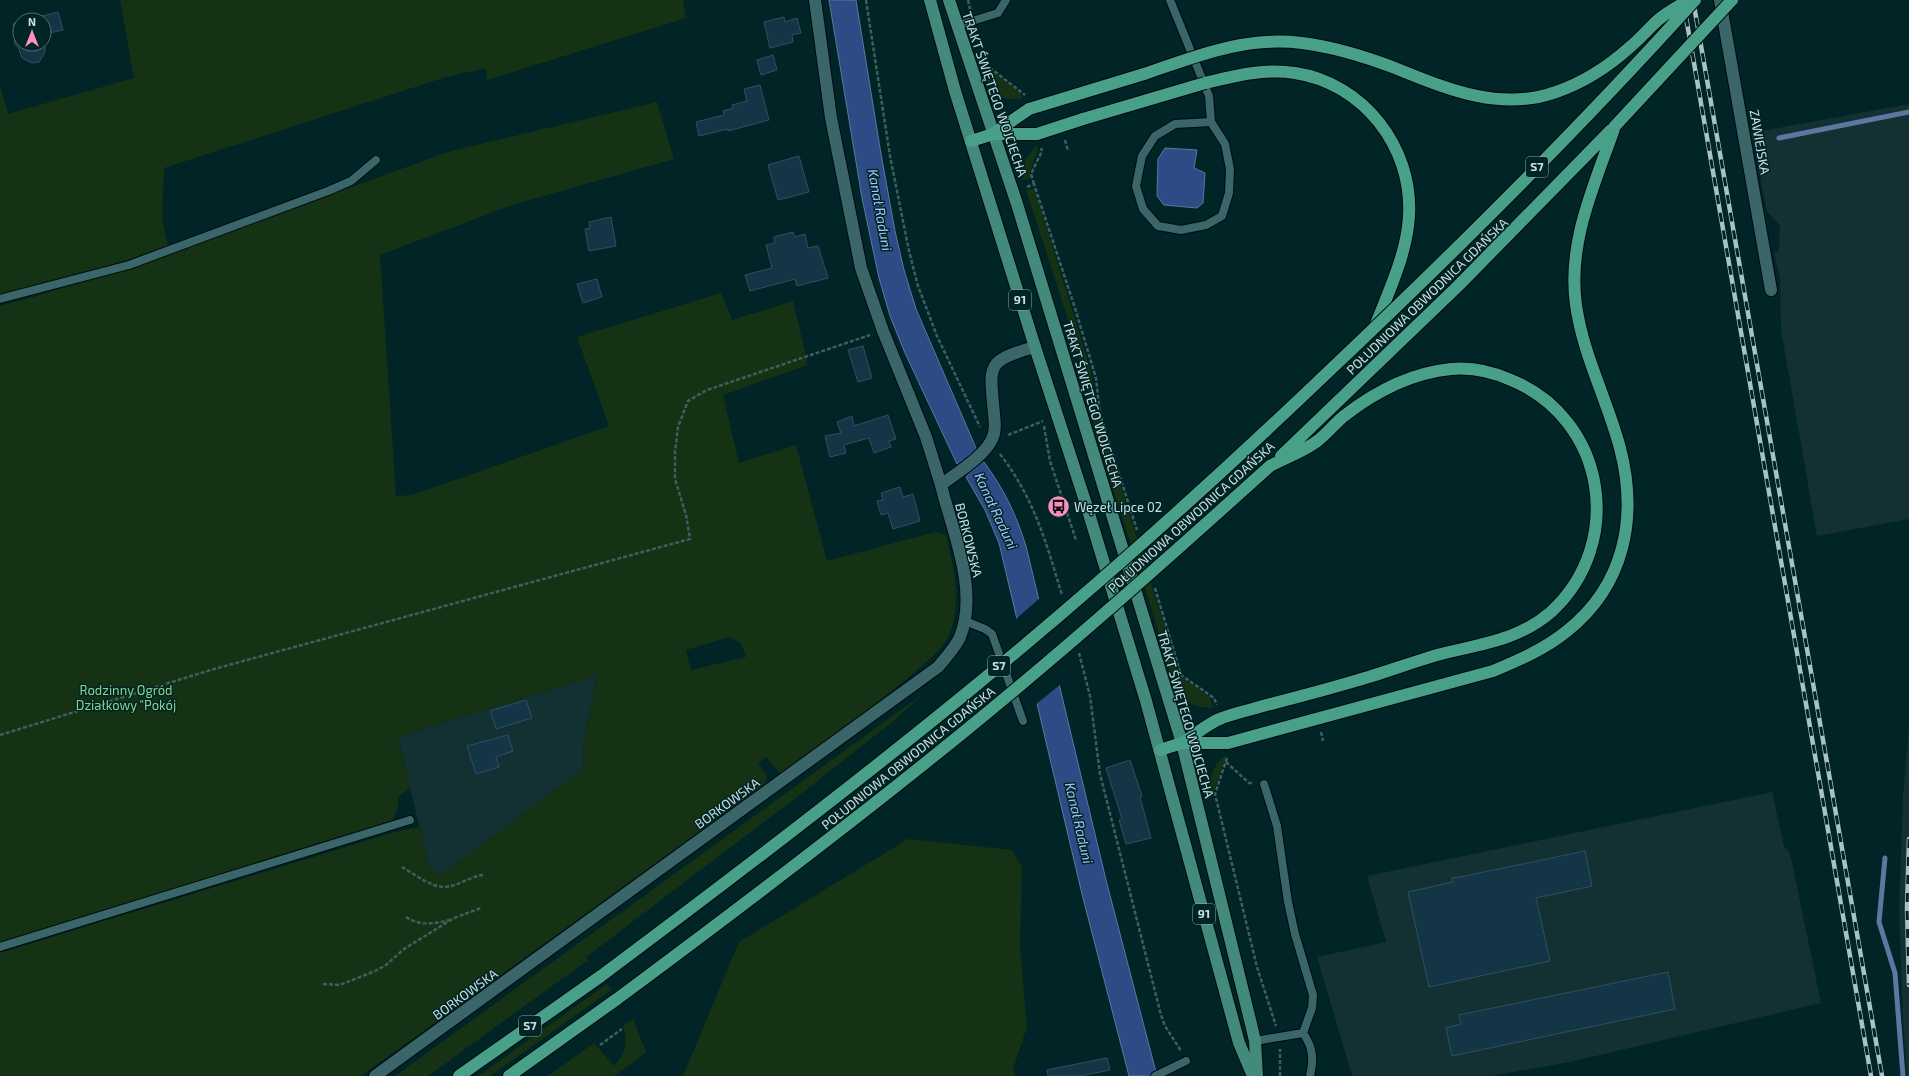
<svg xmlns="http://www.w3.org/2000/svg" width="1909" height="1076" font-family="'Exo 2',sans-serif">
<rect width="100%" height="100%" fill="#012427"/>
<!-- built -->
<path fill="#133032" d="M1909,104V519L1817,536L1781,330L1780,279L1774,253L1779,250L1780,226L1767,211L1751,133Z
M597,675L582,749L584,754L582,770L439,877L429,867L398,737Z
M1909,727V1076H1907L1903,1022L1899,910L1903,796Z
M1772,792L1784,846L1790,853L1821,1003L1570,1062L1491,1076H1352L1317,957L1386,942L1367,876Z"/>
<!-- green -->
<path fill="#153314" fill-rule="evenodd" d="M120,0H683L686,18L487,80L486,68L443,78L164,168L162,218L168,246L124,261L0,296V85L8,114L134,78Z
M977,59L1020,93L1022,99C995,103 983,81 977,59Z
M657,102L674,159L512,205L380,255L396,496L412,495L609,426L577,337L721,293L732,320L793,301L808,365L723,395L739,463L796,445L827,561L935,532L946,535C954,569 962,599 950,633C944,649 922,666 909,677C868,711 824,742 780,773L766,757L758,763L767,775L766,783L361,1076H0V953L395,832L420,827L429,867L440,876L582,770L584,754L582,749L597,675L398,737L410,788L398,797V807L392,821L0,942V306L37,296L169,253L451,151ZM730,637L741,643L746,657L691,670L686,650Z
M1036,145L1038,149L1030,171L1031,178L1023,180L1025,161Z
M1034,188L1090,367L1098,413L1180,676L1210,697L1213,708L1200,707L1189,703L1178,693L1172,681L1154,616L1096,436L1086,384L1068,319L1026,190Z
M927,691L891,723L797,797L586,957L588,960L428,1076H395Z
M1226,755L1225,760L1212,795C1207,780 1213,764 1226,755Z
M908,839L1012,850L1022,867L1020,945L1027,1027L1013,1069L1016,1076H683L739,942Z
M607,984L611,990L490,1076H478Z
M633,1019L646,1052L614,1076H548L594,1043L614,1066C626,1053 628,1042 623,1026Z"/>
<!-- water -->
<path fill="#2d4b84" stroke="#5c78a0" d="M829,0H856L881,154L895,231L904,270L916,309L976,448L957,464L905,353L890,316L879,278L862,198Z
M1165,148L1197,150L1194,168L1205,173L1203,203L1197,208L1164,205L1157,196L1158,159Z
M984,462C1005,491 1015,512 1026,546L1106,880L1157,1076H1129L1082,894L999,543L985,510L966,477Z"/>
<!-- pier -->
<path fill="#012427" d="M1041,597L1061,684L1035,705L1016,619Z"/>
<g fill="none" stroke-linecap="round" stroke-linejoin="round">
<!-- stream -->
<path stroke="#5c78a0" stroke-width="5" d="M1779,138L1909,112
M1885,858L1879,922L1895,973L1903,1076"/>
<!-- canal -->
<path stroke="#2d4b84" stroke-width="18" d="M957,432L988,491"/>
</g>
<!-- building -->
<path fill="#133546" stroke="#2f5062" d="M58,12L63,30L45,34V52L39,62L32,63L22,58L19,49L14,43L16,35L13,24L20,22V44H44V20H27Z
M784,17L785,22L797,18L801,33L792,35L793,42L770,48L764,22Z
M773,55L777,70L761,75L757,60Z
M760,85L769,120L728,131V129L699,136L696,122L724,115L723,111L733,108L732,105L747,101L744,89Z
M799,156L809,192L778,200L768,165Z
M611,217L616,246L589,251L585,229L590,228L589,222Z
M793,232L795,237L805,234L808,248L818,246L828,278L797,286L795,279L750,291L745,275L772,268L766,245L775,243L774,237Z
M597,279L602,297L583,303L577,284Z
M863,346L872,378L858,382L848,350Z
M888,415L896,439L889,441L891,447L874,453L869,438L844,445L846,453L830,457L825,436L841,433L837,422L852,416L854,426Z
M900,487L903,497L913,494L920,521L893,529L888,513L881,515L877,501L883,500L881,493Z
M526,700L532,718L496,729L490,711Z
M508,735L513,751L496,757L499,767L476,774L467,746Z
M1130,760L1142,796L1140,797L1151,838L1126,844L1119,820L1122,819L1106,768Z
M1585,851L1592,886L1536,898L1550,961L1429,987L1408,892L1453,882L1452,878L1460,877Z
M1668,972L1675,1009L1452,1056L1446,1028L1461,1024L1459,1015Z
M1107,1058L1110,1070L1080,1076H1048L1047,1070Z"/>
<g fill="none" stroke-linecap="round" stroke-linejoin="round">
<defs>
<path id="service" d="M1170,0L1209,96L1211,122L1225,144L1230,169L1229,193L1222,216L1206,225L1181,230L1158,226L1143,209L1136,186L1142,156L1155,136L1175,124L1211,122
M956,26L998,13L1006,0
M0,299L129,265L328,191L351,181L376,160
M965,621L985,629L992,634L1023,721
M1264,784L1277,826L1288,902L1295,934L1313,995L1312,1008L1303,1033C1313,1047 1314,1059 1310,1076
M0,947L410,820
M1255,1041L1303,1033
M1155,1076L1186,1061"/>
<path id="minor" d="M815,0L831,118L861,268L883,331L926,437L941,485
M1720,0L1771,290"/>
<path id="tertiary" d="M375,1076L938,667C945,658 956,647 960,637C979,590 952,531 941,485C955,474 983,457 991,441C996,433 995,423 994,414C990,366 984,361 1035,347"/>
<path id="primary" d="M930,0L955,91L1035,347L1086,504L1146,701L1239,1043L1253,1076
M949,0L1017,204L1182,743L1251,1024L1255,1041L1257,1076"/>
<path id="motorway" d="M1205,83C1234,76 1265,68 1295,73C1363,83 1413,147 1409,216C1407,254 1388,293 1374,329
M993,134H1037L1083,119
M971,141L993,134L1029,109L1144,74
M1281,456L1458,286L1611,130
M1182,743C1195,735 1208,723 1222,718C1235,713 1250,710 1263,706C1294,698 1325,690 1355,681C1384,673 1412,662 1441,654C1481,644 1519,640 1551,612C1626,543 1606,419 1511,380C1493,372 1472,367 1451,369C1411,373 1376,391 1344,416C1334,424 1326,435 1316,442C1302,452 1285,458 1270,466
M1160,750L1182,743H1228L1493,671C1519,660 1545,649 1567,631C1625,585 1638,517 1620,448C1607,399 1583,355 1576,305C1567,242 1595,184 1615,126
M459,1076L601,976
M509,1076L617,999"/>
</defs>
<!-- service casing -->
<use href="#service" stroke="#000c0e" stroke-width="10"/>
<!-- minor casing -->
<use href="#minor" stroke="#000c0e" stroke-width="14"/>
<!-- tertiary casing -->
<use href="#tertiary" stroke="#000c0e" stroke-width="14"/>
<!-- primary casing -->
<use href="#primary" stroke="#000c0e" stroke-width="14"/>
<!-- motorway casing -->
<use href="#motorway" stroke="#000c0e" stroke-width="14"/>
<!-- path -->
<path stroke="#3f5e61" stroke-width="2.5" stroke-dasharray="4 2" stroke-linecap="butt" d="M866,0L890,156L909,251L918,286L937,336L980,427
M968,0L970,9
M985,64L1025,95
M1065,140L1068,151
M1034,184L1031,174L1042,151L1041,148
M1027,187L1034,184L1075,308L1096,378L1100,414L1137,530
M1044,426L1050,461L1076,540
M1008,435L1043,421
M1000,454C1034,498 1046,542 1062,595
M1155,588L1181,675L1214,698L1217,705
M1079,653L1090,696L1100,774L1161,1015L1165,1026L1181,1051
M1321,732L1323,741
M0,735L214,669L690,539L686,515L675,479V452L678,427L688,401L707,390L870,335
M1227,758L1215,794L1257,967L1276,1026
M1226,762L1249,783H1253
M402,867C416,875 435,891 451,886C463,883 472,876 484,875
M406,917C419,926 434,924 449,920
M454,918L481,908
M323,984L340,985L375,971L386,965L404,949L454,918
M600,1045L622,1029
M1280,1076V1049"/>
<!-- service -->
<use href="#service" stroke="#3a666a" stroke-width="8"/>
<!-- minor -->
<use href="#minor" stroke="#3a666a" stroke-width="12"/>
<!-- tertiary -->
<use href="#tertiary" stroke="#3a666a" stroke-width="12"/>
<!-- primary -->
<use href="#primary" stroke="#43897c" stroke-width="12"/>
<!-- motorway -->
<use href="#motorway" stroke="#49a088" stroke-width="12"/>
<defs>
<path id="rail" d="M1683,0L1871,1076
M1693,0L1882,1076
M1909,839L1907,908L1909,985"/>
</defs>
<!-- rail casing -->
<use href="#rail" stroke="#a9c2c5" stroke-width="4.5"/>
<!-- rail -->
<use href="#rail" stroke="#012427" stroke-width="3" stroke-dasharray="9" stroke-linecap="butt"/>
<defs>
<path id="motorway-bridge" d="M1144,74C1197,56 1244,36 1302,43C1334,47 1366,57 1395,68C1447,89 1500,112 1556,92C1582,83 1609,66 1630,47C1640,39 1649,28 1658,20C1667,12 1679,6 1689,0
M1083,119L1205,83
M1615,126L1732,0
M601,976C727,882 852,787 974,687C1096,587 1213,482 1327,373C1454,253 1578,130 1695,0
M617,999C733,913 848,826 960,735C1066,649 1168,558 1270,466"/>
</defs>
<!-- motorway-bridge casing -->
<use href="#motorway-bridge" stroke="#000c0e" stroke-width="14" stroke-linecap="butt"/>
<!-- motorway-bridge -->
<use href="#motorway-bridge" stroke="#49a088" stroke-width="12"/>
</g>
<!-- icons -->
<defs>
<symbol id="bus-disc" viewBox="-11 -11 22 22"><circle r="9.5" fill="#fc8fc1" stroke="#012427"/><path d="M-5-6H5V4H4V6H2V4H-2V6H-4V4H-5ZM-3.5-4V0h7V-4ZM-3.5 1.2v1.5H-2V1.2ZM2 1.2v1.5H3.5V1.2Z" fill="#111"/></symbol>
</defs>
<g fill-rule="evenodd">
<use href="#bus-disc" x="1046" y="494" width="25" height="25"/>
</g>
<g text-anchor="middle" stroke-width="3" stroke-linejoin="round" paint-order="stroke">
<!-- shield labels -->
<g fill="#012427" stroke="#8da8aa" stroke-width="1">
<rect x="1526" y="157" width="22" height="20" rx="3"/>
<rect x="1009" y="290" width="22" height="20" rx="3"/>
<rect x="988" y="656" width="22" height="20" rx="3"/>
<rect x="1193" y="904" width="22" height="20" rx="3"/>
<rect x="519" y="1016" width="22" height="20" rx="3"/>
</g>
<g font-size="12" font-weight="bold" fill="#c9e0e2">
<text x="1537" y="171">S7</text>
<text x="1020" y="304">91</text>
<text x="999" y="670">S7</text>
<text x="1204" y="918">91</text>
<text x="530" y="1030">S7</text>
</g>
<!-- street labels -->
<g font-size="13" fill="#c9e0e2" stroke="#012427">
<text transform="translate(995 94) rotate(71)" y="5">TRAKT ŚWIĘTEGO WOJCIECHA</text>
<text transform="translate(1760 142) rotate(80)" y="5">ZAWIEJSKA</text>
<text transform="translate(1427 296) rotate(-44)" y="5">POŁUDNIOWA OBWODNICA GDAŃSKA</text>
<text transform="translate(1093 404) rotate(73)" y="5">TRAKT ŚWIĘTEGO WOJCIECHA</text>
<text transform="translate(1191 517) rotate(-42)" y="5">POŁUDNIOWA OBWODNICA GDAŃSKA</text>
<text transform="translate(969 540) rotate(76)" y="5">BORKOWSKA</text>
<text transform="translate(1186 714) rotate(74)" y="5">TRAKT ŚWIĘTEGO WOJCIECHA</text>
<text transform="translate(908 758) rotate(-39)" y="5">POŁUDNIOWA OBWODNICA GDAŃSKA</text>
<text transform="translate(727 803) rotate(-36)" y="5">BORKOWSKA</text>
<text transform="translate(465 994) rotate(-36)" y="5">BORKOWSKA</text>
</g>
<!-- poi labels -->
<g font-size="13" fill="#c9e0e2" stroke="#012427" text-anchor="start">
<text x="1074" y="512">Węzeł Lipce 02</text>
</g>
<!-- park labels -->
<g font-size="13" fill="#89d587" stroke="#012427">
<text x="126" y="695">Rodzinny Ogród<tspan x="126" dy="15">Działkowy "Pokój</tspan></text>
</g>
<!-- water labels -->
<g font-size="14" font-style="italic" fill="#a8c4f8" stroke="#012427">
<text transform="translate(880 210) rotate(80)" y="5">Kanał Raduni</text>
<text transform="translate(996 511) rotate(65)" y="5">Kanał Raduni</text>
<text transform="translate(1079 823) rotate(77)" y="5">Kanał Raduni</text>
</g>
</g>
<!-- north arrow -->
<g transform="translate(32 32)"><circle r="19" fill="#012427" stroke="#516f72"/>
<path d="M0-3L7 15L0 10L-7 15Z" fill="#fc8fc1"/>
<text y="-6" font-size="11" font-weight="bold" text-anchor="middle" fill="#c9e0e2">N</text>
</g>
</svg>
